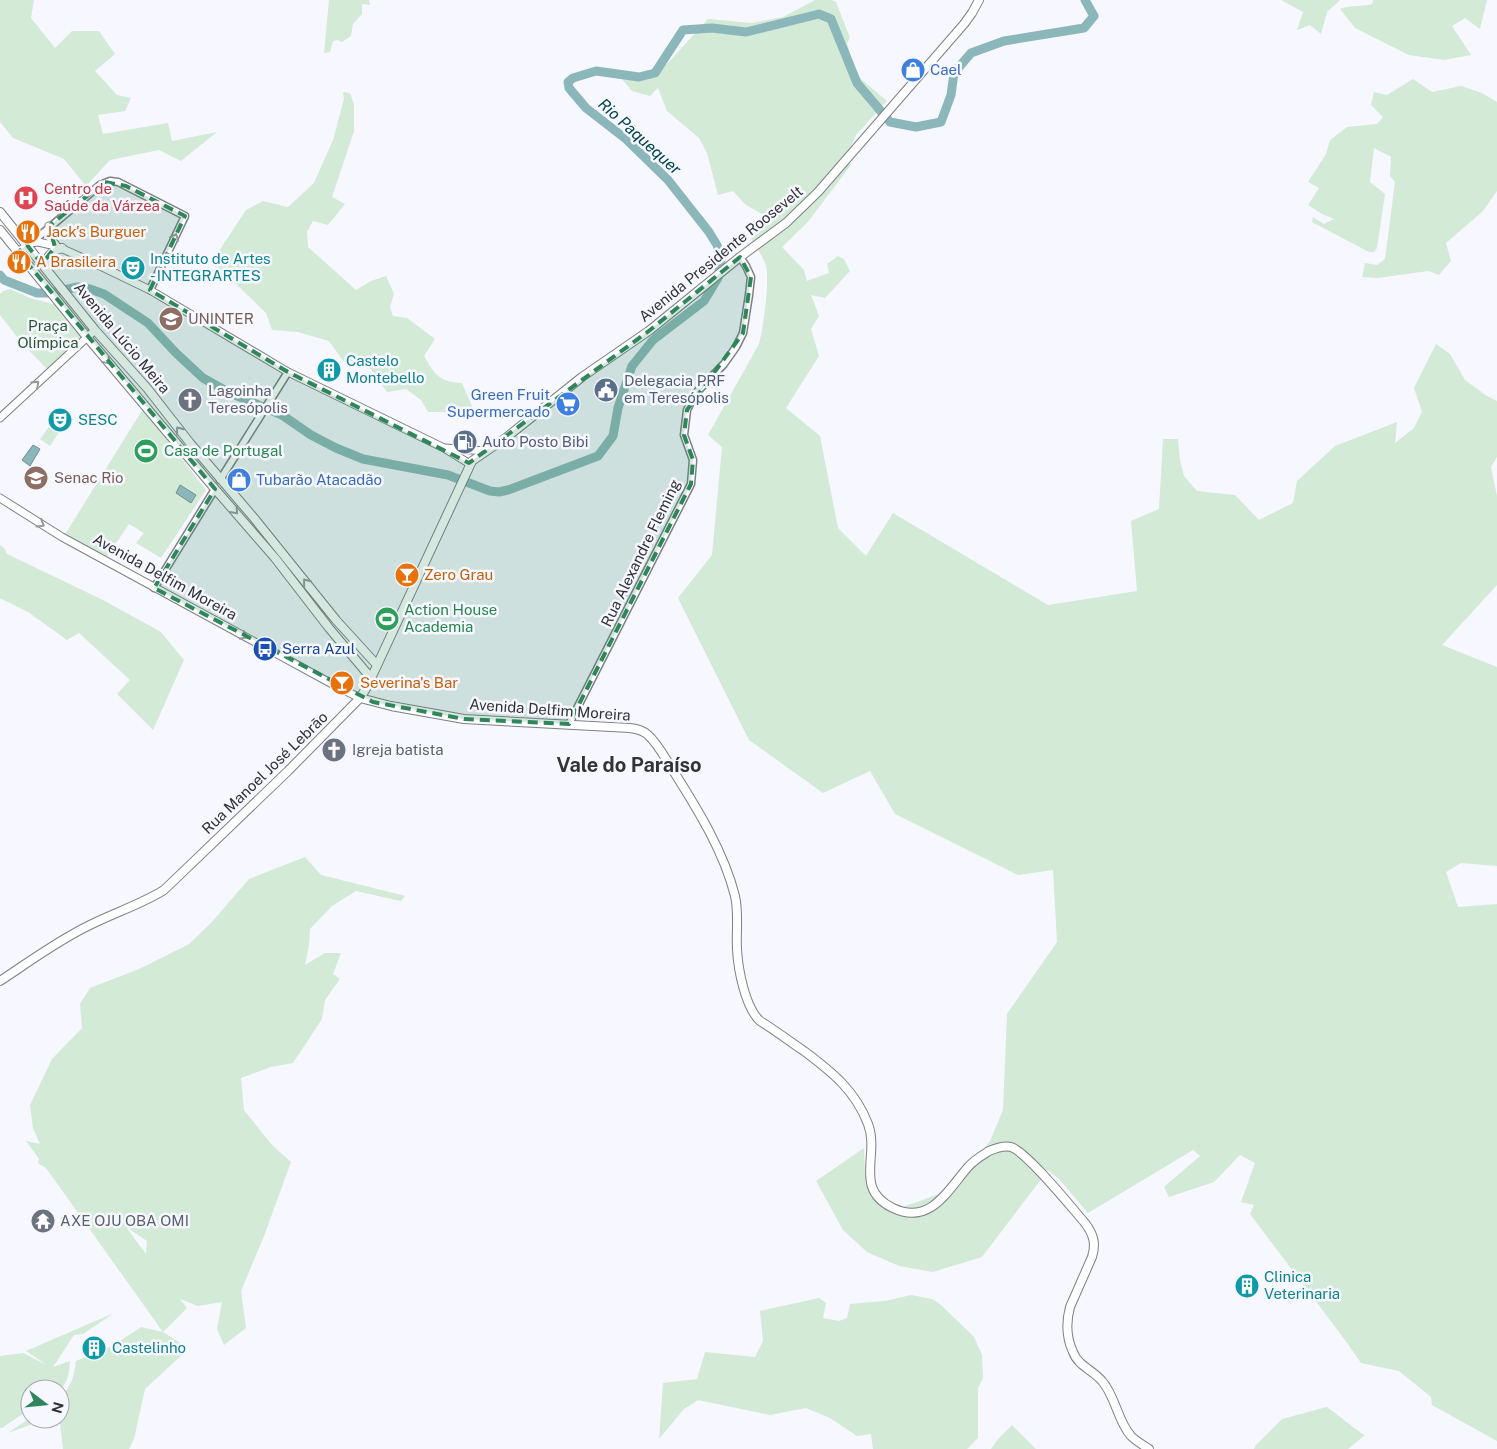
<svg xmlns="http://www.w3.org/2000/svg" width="1497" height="1449" font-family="'Public Sans',sans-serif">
<rect width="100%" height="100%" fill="#f6f7ff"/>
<!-- green -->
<path fill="#d3ead6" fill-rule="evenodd" d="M0,0H34L31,18L55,48L72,31H99L115,54L95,71L117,95L131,98L125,111L98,115L103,134L168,123L172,141L217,132L181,161L159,150L110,160L86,186L64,159L13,138L0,122Z
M329,0H369L370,5L362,4V14L353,24L351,36L342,42L338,40L333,41L330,52L324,53Z
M815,0H832L836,2L850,38L847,43L855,71L861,79L887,101L856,135L847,156L851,165L807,223L782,247L804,270L807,281L829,273L827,264L838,256L844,259L850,271L825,298L811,295L819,316L811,329L819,356L786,408L820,436L838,528L866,556L893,513L1048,605L1137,591L1131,521L1159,509L1163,439H1178L1180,460L1184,476L1197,491L1235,495L1259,520L1293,503L1297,481L1335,446L1397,422L1395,443L1414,428L1422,412L1414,388L1436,344L1450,354L1465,380L1487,396L1497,401V457L1491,467L1497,496V585L1442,645L1497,667V866L1461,863L1446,872L1458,907L1497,904V1441L1432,1405L1431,1397L1399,1371L1361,1363L1348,1344L1250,1214L1254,1205L1241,1202L1255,1163L1240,1155L1214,1182L1169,1197L1164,1187L1200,1156L1193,1150L1088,1213L1059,1179L1048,1170L982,1257L933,1272L899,1266L867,1252L843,1230L816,1181L864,1148L865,1174L875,1194L900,1208L953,1189L990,1141L1003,1110L1007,1014L1057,942L1053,870L1018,875L895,814L870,771L823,793L749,740L678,598L712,555L722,447L708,435L759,344C763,328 770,282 766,266C764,258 756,247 751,239L756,229L771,219L746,205L733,191L718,195L707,153L699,138L667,111L658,88L650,96L632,91L621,78L638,81L655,77L708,19L752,23L783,17Z
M1281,0H1340L1327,12L1321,34L1310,25L1297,30L1303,12Z
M1373,0H1487L1480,29L1465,18L1452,26L1471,55L1444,60L1409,55L1355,28L1340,9C1348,5 1362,7 1372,4Z
M1413,79L1432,92L1461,86L1482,93L1497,102V191L1483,211L1446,243L1451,261L1439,275L1428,271L1378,278L1362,277L1365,263L1377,265L1385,259L1395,182L1390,176L1391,157L1374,148L1370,182L1385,194L1377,248L1374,252H1369L1312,222L1313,217L1324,224L1334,219L1322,214L1308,205L1319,188L1308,182L1326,154L1330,140L1347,127L1377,124L1383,117L1371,105L1374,92L1387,95Z
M343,92L350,93L354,104V131L332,197L345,204L328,225L313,221L307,232L308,247L356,290L371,281L386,276L394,294L390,307L393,316L407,318L435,339L424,356C435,375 439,382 462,383L475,413L453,415L444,412H428L421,400L406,389L387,392L367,364L344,362L329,341L298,332L272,330L266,313L236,284L214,274L217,254L246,210L263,201L288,207L314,183L333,140L344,99Z
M10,289L30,298L57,305L85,337L48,370L21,342L0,315V294L3,291Z
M143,409L206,490L161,558L136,543L144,533L129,524L106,558L64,536Z
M54,420L63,426L50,446L40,439Z
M0,545L5,549L7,554L103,600L161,632L184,660L153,730L117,694L130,680L79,633L67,640L28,612L0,598Z
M305,857L321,875L405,896L401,901L356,891L332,906L310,929L309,945L305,965L325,953H341L333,974L340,979L325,1000L322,1019L293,1063L271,1067L241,1078L244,1110L271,1144L291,1162L264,1236L241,1291L246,1328L224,1345L217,1329L222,1302L198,1306L180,1299L187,1308L163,1332L182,1344L184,1353L145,1389L134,1439L129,1449H63L60,1423L47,1419H60V1397C72,1387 74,1375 76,1361L112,1346L141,1327L163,1332L46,1168L38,1163L39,1159L26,1141L40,1144L33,1128L30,1105L52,1059L82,1028L80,1004L90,988L139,969L189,944L211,923L249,879ZM126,1227L147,1241L146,1254Z
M911,1295L932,1299L940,1304L974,1337L982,1355L983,1378L978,1388V1438L967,1449H873L871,1434L857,1436L830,1418L806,1408L770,1415L698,1400L684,1409L659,1439L663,1383L697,1379L705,1352L755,1357L763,1341L760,1311L819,1298L826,1303L823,1318L839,1321L847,1318L850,1304L885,1301Z
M114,1313L83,1334L74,1335L53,1367L70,1361C69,1371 69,1382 60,1389H30V1409L2,1428H0V1356L23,1353L47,1365L26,1351Z
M1327,1407L1361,1433L1365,1435L1348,1449H1254L1255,1446L1282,1419Z
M30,1418V1419H46L8,1433Z
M1012,1425L1036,1449H991L998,1439Z"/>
<!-- water -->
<path fill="#8cb7ba" stroke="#718f92" d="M33,445L40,449L30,466L22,460Z
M180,485L196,495L191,503L176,493Z"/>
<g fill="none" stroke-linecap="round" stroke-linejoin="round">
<!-- river -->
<path stroke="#8cb7ba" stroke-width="9" d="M0,275L4,280L37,293H49L78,287L90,289L104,294L148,323L176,353L203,378L228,392L282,415L311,435L336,448L363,459L448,475L490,491L499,492L508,490L598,456L613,436L618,408L632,366L653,340L704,301L718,278L721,259L717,245L709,232L668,180L626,139L586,108L569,88L568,82L573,78L596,71L639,77L655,73L683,30L712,28L746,32L819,14L831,19L857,83L890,122L916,127L941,122L951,95L954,73L971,53L1004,41L1084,28L1094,16L1085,0"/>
<defs>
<path id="tertiary" d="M31,243L100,185L110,181L118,182L185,216L150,290
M220,480L288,372
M154,588L215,489
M569,724L691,484L693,460L684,435L687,410L695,394L724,364L736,347L743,333L749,295L751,277L746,266L740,257"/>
<path id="secondary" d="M49,226L50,238L56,245
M18,252L31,243L38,242L56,246L92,262L150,290L288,372L444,448L470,464
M0,418L95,330
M445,448L486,451
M0,498L62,537L334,685L360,698"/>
<path id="primary" d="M0,212L95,330L147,388L190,443L254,518L336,620L377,665
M0,230L87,337L215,489L275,558L329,628L371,678
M46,269C46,257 50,251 62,248
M360,698L391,706L464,719L630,728C637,729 643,730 648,735C659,745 666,760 674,772C698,810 724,852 735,896C739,913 736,932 737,949C738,969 745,1007 760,1021C775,1030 789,1041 804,1051C832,1072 855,1090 868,1124C880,1155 853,1189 893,1208C930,1226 948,1190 968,1167C974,1160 981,1156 989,1151C996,1148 1004,1145 1011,1147C1027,1152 1072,1208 1085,1223C1094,1235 1096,1244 1092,1257L1070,1307C1066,1322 1066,1337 1073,1352C1078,1366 1093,1370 1102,1381C1116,1397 1117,1420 1131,1436C1136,1441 1143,1445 1149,1449
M0,981C29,962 57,941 88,926C113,913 140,905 164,890L288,771L360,698L367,687L472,461L507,437L582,377L650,330L740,257L786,223L818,192L964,24L972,13L979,0"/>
</defs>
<!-- tertiary casing -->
<use href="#tertiary" stroke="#7e7f87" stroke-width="9"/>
<!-- secondary casing -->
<use href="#secondary" stroke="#7e7f87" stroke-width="9"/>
<!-- primary casing -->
<use href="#primary" stroke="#7e7f87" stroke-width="10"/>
<!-- tertiary -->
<use href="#tertiary" stroke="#fff" stroke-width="6"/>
<!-- secondary -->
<use href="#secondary" stroke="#fff" stroke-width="7"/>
<!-- primary -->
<use href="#primary" stroke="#fff" stroke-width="8"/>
</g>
<!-- one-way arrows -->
<defs><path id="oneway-chevron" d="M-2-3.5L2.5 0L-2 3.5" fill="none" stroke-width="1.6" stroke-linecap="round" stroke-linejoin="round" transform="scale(1.25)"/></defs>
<g stroke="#98999a">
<use href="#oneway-chevron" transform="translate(175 237) rotate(-65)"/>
<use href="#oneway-chevron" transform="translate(107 361) rotate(50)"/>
<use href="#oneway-chevron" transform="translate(36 384) rotate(-43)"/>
<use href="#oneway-chevron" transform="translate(179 430) rotate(-128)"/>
<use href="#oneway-chevron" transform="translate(235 511) rotate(48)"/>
<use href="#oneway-chevron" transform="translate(41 524) rotate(32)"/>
<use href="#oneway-chevron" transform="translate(306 582) rotate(-129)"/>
<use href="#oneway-chevron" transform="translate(244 636) rotate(28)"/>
</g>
<!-- marked area -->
<path fill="#2e865a" fill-opacity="0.2" stroke="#2e865a" stroke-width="4" stroke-dasharray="10 6" stroke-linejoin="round" d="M105,182L126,186L185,216L150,290L288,372L469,463L650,330L740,257L751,277L743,333L687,410L684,435L693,460L691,484L569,724L464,719L373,702L154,588L215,489L18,252L27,245L42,264L55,247L49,226Z"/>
<!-- icons -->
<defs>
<symbol id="shop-disc" viewBox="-11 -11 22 22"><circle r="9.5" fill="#3f7fe0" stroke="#f6f7ff"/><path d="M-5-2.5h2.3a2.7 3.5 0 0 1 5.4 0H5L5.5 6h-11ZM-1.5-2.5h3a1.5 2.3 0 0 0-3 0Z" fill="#fff"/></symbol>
<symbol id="hospital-disc" viewBox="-11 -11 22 22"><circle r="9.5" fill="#e0444e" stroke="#f6f7ff"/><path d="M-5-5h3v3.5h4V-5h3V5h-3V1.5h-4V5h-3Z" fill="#fff"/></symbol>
<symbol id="restaurant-disc" viewBox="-11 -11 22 22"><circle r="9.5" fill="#e8710a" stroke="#f6f7ff"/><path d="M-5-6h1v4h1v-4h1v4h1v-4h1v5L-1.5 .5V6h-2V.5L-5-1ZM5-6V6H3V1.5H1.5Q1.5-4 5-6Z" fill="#fff"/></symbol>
<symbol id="theatre-disc" viewBox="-11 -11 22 22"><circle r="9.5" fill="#0f9aa8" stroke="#f6f7ff"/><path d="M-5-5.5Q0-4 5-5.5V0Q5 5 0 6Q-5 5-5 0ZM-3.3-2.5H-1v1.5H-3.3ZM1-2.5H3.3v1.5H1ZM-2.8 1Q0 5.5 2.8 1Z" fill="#fff"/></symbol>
<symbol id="university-disc" viewBox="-11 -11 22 22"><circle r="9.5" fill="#8d6e63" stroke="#f6f7ff"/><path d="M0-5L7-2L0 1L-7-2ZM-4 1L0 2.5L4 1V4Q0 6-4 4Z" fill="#fff"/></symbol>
<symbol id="building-disc" viewBox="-11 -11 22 22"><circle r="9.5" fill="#0f9aa8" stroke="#f6f7ff"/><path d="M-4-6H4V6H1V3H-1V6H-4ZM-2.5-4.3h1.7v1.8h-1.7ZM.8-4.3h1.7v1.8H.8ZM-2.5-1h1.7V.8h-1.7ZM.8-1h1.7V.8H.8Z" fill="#fff"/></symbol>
<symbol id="civic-disc" viewBox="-11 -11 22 22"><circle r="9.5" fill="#5c6f8a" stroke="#f6f7ff"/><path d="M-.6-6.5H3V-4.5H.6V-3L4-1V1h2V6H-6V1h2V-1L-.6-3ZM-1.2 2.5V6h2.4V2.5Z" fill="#fff"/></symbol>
<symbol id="church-disc" viewBox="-11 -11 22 22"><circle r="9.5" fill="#6b7280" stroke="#f6f7ff"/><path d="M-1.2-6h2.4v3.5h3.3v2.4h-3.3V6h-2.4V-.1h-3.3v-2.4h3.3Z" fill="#fff"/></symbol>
<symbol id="supermarket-disc" viewBox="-11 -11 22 22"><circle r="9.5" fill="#3f7fe0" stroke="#f6f7ff"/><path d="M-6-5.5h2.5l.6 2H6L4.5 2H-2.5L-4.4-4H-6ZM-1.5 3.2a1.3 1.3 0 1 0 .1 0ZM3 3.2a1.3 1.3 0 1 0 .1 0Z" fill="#fff"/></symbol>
<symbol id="fuel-disc" viewBox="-11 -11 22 22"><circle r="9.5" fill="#5c6f8a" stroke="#f6f7ff"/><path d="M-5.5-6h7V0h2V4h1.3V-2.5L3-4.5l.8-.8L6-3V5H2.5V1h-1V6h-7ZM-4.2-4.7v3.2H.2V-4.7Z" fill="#fff"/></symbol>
<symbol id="stadium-disc" viewBox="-11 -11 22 22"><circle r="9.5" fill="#2e9e5b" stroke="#f6f7ff"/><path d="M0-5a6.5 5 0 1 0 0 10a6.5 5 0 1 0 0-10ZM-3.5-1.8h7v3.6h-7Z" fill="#fff"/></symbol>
<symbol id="bar-disc" viewBox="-11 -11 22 22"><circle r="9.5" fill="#e8710a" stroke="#f6f7ff"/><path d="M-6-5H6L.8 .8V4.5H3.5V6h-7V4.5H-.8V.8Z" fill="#fff"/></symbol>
<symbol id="bus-disc" viewBox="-11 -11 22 22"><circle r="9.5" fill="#1a4fb4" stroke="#f6f7ff"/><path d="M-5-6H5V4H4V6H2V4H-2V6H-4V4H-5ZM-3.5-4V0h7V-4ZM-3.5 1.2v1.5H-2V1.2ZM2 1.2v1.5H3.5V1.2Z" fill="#fff"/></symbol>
<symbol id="temple-disc" viewBox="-11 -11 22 22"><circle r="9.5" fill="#6b7280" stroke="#f6f7ff"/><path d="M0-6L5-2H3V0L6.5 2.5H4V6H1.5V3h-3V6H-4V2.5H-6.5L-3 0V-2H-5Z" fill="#fff"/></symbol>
</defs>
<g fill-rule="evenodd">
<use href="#shop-disc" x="899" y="56" width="28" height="28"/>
<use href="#hospital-disc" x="12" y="184" width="28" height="28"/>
<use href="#restaurant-disc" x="14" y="218" width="28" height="28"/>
<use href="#restaurant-disc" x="5" y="248" width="28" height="28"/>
<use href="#theatre-disc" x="119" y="254" width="28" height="28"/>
<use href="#university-disc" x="157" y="305" width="28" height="28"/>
<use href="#building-disc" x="315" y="356" width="28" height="28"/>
<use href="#civic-disc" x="592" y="376" width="28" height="28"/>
<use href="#church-disc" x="176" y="386" width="28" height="28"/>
<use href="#supermarket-disc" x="554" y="390" width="28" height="28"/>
<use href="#theatre-disc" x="46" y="406" width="28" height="28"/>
<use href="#fuel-disc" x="451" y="428" width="28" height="28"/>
<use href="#stadium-disc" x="132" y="437" width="28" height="28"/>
<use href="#university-disc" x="22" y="464" width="28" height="28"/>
<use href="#shop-disc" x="225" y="466" width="28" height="28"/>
<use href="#bar-disc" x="393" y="561" width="28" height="28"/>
<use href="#stadium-disc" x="373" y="605" width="28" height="28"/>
<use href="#bus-disc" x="251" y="635" width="28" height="28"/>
<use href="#bar-disc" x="328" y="669" width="28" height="28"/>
<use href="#church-disc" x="320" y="736" width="28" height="28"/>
<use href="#temple-disc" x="29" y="1207" width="28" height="28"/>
<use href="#building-disc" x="1233" y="1272" width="28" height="28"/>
<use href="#building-disc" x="80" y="1334" width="28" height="28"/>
</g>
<g text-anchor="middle" stroke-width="5" stroke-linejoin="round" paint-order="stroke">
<!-- shop labels -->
<g font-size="15" fill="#366cbe" stroke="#f6f7ff" text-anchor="start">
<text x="930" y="75">Cael</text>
<text x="550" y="400" text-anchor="end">Green Fruit<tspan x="550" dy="17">Supermercado</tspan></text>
<text x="256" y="485">Tubarão Atacadão</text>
</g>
<!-- health labels -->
<g font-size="15" fill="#be3a42" stroke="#f6f7ff" text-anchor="start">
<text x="44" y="194">Centro de<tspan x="44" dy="17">Saúde da Várzea</tspan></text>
</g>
<!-- food labels -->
<g font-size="15" fill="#c56008" stroke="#f6f7ff" text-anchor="start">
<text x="46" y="237">Jack's Burguer</text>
<text x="36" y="267">A Brasileira</text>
<text x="424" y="580">Zero Grau</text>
<text x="360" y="688">Severina's Bar</text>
</g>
<!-- street labels -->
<g font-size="15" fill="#323336" stroke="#f6f7ff">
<text transform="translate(721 254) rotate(-39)" y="5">Avenida Presidente Roosevelt</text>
<text transform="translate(122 338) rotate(50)" y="5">Avenida Lúcio Meira</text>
<text transform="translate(641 553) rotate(-64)" y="5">Rua Alexandre Fleming</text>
<text transform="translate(165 577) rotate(29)" y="5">Avenida Delfim Moreira</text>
<text transform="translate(550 710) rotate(4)" y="5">Avenida Delfim Moreira</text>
<text transform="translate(265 773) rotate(-44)" y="5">Rua Manoel José Lebrão</text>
</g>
<!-- culture labels -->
<g font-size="15" fill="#0d838f" stroke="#f6f7ff" text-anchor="start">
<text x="150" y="264">Instituto de Artes<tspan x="150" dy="17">- INTEGRARTES</tspan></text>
<text x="346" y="366">Castelo<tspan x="346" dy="17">Montebello</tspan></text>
<text x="78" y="425">SESC</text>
<text x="1264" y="1282">Clinica<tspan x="1264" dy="17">Veterinaria</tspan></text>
<text x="112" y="1353">Castelinho</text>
</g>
<!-- education labels -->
<g font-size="15" fill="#785e54" stroke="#f6f7ff" text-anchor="start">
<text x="188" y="324">UNINTER</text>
<text x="54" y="483">Senac Rio</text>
</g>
<!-- park labels -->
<g font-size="15" fill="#2b5734" stroke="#f6f7ff">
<text x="48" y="331">Praça<tspan x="48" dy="17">Olímpica</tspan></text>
</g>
<!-- service labels -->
<g font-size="15" fill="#4e5e75" stroke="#f6f7ff" text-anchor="start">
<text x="624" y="386">Delegacia PRF<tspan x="624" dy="17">em Teresópolis</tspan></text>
<text x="482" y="447">Auto Posto Bibi</text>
</g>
<!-- worship labels -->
<g font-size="15" fill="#5b616d" stroke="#f6f7ff" text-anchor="start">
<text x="208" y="396">Lagoinha<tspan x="208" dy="17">Teresópolis</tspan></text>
<text x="352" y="755">Igreja batista</text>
<text x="60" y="1226">AXE OJU OBA OMI</text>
</g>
<!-- leisure labels -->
<g font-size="15" fill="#27864d" stroke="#f6f7ff" text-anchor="start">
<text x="164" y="456">Casa de Portugal</text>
<text x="404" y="615">Action House<tspan x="404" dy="17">Academia</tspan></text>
</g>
<!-- transit labels -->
<g font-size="15" fill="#164399" stroke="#f6f7ff" text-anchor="start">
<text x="282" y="654">Serra Azul</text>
</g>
<!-- water labels -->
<g font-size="16" font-style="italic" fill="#004448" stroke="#f6f7ff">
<text transform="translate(640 136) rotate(42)" y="6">Rio Paquequer</text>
</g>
<!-- district labels -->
<g font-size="20" font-weight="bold" fill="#323336" stroke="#f6f7ff">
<text x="629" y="772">Vale do Paraíso</text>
</g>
</g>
<!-- north arrow -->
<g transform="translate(45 1404) rotate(106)"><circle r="24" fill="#f6f7ff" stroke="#a8a9af"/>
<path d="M0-4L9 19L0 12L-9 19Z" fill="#2e865a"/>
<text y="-8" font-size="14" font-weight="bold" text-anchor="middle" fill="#323336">N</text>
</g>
</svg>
